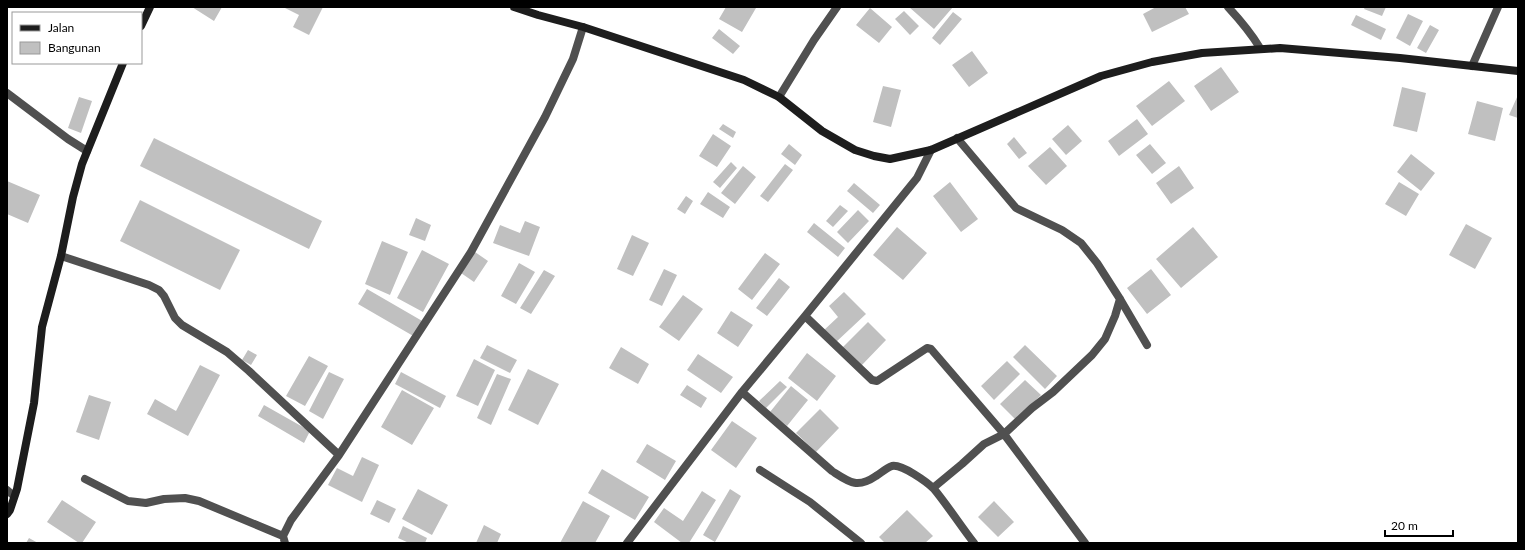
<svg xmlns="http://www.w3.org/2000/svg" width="1525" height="550" font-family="Lato,sans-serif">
<rect width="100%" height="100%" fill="#fff"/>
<!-- building -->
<path fill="#c0c0c0" d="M192,7H222L214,21Z
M283,7H323L309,35L293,27L299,15Z
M726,7H753L756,8L742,32L719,19Z
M909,7H953L934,29Z
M1156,7H1185L1189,14L1152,32L1143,14Z
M1365,7H1386L1382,16L1364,9Z
M870,8L892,27L879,43L856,25Z
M904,11L919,26L910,35L895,19Z
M953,12L962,19L940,45L932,38Z
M1408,14L1423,21L1410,46L1396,38Z
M1356,15L1386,29L1381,40L1351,25Z
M1430,25L1439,30L1426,53L1417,48Z
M719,29L740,46L733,54L712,38Z
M972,51L988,73L969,87L952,65Z
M1221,67L1239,92L1211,111L1194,86Z
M1169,81L1185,101L1152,126L1136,106Z
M883,86L901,90L891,127L873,122Z
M1402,87L1426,93L1417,132L1393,126Z
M1518,95V118L1509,115Z
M79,97L92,101L81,133L68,128Z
M1477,101L1503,108L1495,141L1468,134Z
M1137,119L1148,134L1119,156L1108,141Z
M723,124L736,132L733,138L719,129Z
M1068,125L1082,141L1066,155L1052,139Z
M713,134L731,146L717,167L699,156Z
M1014,137L1027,153L1019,159L1007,144Z
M154,138L322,221L309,249L140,166Z
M789,144L802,155L795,165L781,154Z
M1150,144L1166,163L1152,174L1136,155Z
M1050,147L1067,166L1046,185L1028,166Z
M1411,154L1435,173L1421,191L1397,172Z
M731,162L737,168L720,188L713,182Z
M785,164L793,170L768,202L760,196Z
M743,166L756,177L735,204L721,193Z
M1179,166L1194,188L1171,204L1156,183Z
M7,181L40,195L28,223L7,214Z
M950,182L978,219L961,232L933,196Z
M1399,182L1419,194L1406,216L1385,204Z
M854,183L880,205L873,213L847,191Z
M708,192L730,207L723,218L700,204Z
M686,196L693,201L685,214L677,209Z
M140,200L240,250L220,290L120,241Z
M840,205L848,211L833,227L826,221Z
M858,210L869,221L848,243L837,232Z
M416,218L431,225L425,241L409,235Z
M525,221L540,227L529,256L493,243L500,225L520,233Z
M814,223L845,248L838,257L807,232Z
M1466,224L1492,238L1475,269L1449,255Z
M897,227L927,253L903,280L873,255Z
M1193,227L1218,257L1181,288L1156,259Z
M632,235L649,243L633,276L617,269Z
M382,241L408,252L390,295L365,284Z
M422,250L449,264L423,312L397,298Z
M475,252L488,261L474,282L461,273Z
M765,253L780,264L752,300L738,289Z
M519,263L535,272L516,304L501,296Z
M664,269L677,275L662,306L649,300Z
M1151,269L1171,295L1147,314L1127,288Z
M544,270L555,276L531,314L520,308Z
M779,278L790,287L767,316L756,308Z
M367,289L424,322L415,337L358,304Z
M844,292L866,314L835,343L823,331L838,317L829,306Z
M683,295L703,309L679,341L659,327Z
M731,311L753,325L738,347L717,333Z
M868,322L886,340L861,366L842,348Z
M487,345L517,360L510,373L480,358Z
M1025,345L1057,376L1045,389L1013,357Z
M621,347L649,364L638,384L609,368Z
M248,350L257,355L251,365L242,360Z
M807,353L836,376L817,401L788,378Z
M698,354L733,377L721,393L687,370Z
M309,356L328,366L305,406L286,396Z
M474,359L495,370L478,406L456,396Z
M1007,361L1020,374L994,400L981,386Z
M200,365L220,375L188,436L147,414L155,399L176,411Z
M528,369L559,384L538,425L508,410Z
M329,372L344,379L323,419L309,411Z
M401,372L446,396L440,408L395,384Z
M497,374L511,379L491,425L477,418Z
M1025,380L1041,395L1016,420L1000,404Z
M780,381L787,387L766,408L759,401Z
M687,385L707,398L701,408L680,395Z
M791,386L808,400L787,426L770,412Z
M402,390L434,408L412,445L381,427Z
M89,395L111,402L99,440L76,432Z
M264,405L310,431L304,443L258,416Z
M820,409L839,428L816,452L796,433Z
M732,421L757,438L736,468L711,450Z
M647,444L676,461L665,480L636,462Z
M362,457L379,465L362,502L328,485L337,468L353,476Z
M602,469L649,497L635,520L588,493Z
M418,489L448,505L432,535L402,519Z
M730,489L741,496L715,542L703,535Z
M702,491L716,500L689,543H682L654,522L664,508L683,521Z
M62,500L96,522L82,543H79L47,522Z
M377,500L396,509L389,523L370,514Z
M583,501L610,516L595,543H560Z
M994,501L1014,522L998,537L978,517Z
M907,510L933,536L925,543H885L879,537Z
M484,525L501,534L497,543H476Z
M403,526L427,538L425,543H409L398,538Z
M29,538L38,543H26Z"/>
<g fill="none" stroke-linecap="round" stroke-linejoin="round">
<!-- street -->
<path stroke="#505050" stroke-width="8" d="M1228,7C1240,20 1251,33 1260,48
M1472,66L1498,7
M7,93L68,139L87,151
M779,97L814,40L837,7
M957,138L1016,208L1062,230L1081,243L1097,263L1120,299L1147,345
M61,256L149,285L159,290L164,296L175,318L182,325L227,352L249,371L339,455
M805,316L872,380L877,381L927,348L931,349L1004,434L1085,543
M742,392L832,471C849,482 857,489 876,476C881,473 886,468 892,466C902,464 927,482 934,489C948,506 960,525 974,543
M760,470L810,502L861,543
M85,479L128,501L146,503L164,499L185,498L199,501L283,536
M933,488L962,464L984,444L1004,434L1032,408L1053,392L1092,355L1105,339L1115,316L1120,299
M7,490L14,496
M285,543L283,536L291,520L339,455L471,252L545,117L573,59L583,27
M627,543L742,392L805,316L917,178L931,150"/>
<!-- secondary -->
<path stroke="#1d1d1d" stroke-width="8" d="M514,7L538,15L583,27L744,80L779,97L822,131L855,150L874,156L890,159L931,150L1101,76L1152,62L1202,53L1280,48L1400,58L1518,71
M141,26L150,7
M7,514L10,510L17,489L34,403L42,327L61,256L73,197L82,164L123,63"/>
</g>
<!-- border -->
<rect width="1525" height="550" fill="none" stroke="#000000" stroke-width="16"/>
<!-- legend -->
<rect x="12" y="12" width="130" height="52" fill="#ffffff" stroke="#999999"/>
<rect x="20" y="25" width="20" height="6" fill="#1d1d1d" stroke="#999999"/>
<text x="48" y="32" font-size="12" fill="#000000">Jalan</text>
<rect x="20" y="42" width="20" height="12" fill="#c0c0c0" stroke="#999999"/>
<text x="48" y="52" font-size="12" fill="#000000">Bangunan</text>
<!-- scale -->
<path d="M1385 530v6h68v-6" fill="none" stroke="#000000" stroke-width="2"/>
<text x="1391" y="530" font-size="12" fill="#000000" stroke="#ffffff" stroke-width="3" paint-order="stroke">20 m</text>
</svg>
